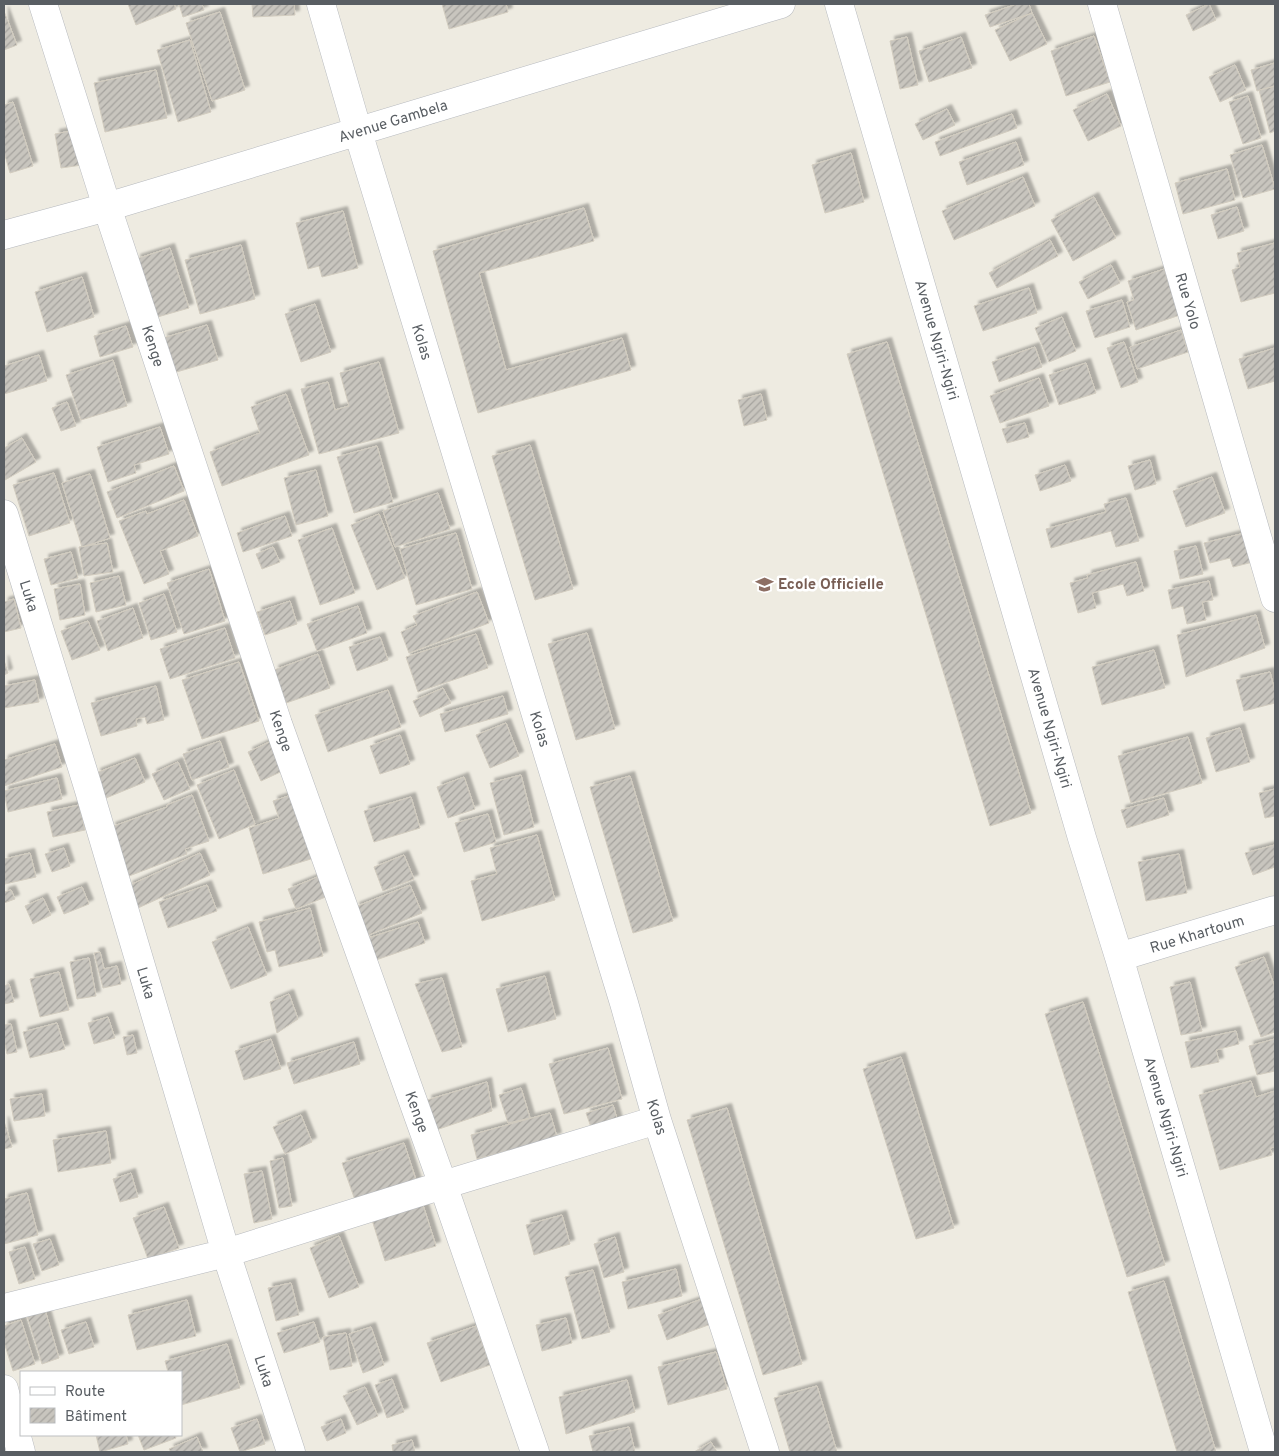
<svg xmlns="http://www.w3.org/2000/svg" width="1279" height="1456" font-family="Overpass,sans-serif">
<defs>
<pattern id="building-hatch" width="6" height="6" patternUnits="userSpaceOnUse" patternTransform="scale(1.25)"><rect width="6" height="6" fill="#c8c5be"/><path d="M-1 1l2-2M0 6l6-6M5 7l2-2" fill="none" stroke="#a5a39e"/></pattern>
<filter id="shadow"><feDropShadow dx="4.5" dy="-4.5" stdDeviation="1" flood-color="#0004"/></filter>
</defs>
<rect width="100%" height="100%" fill="#eeebe1"/>
<!-- building -->
<path fill="url(#building-hatch)" stroke="#d2ccbf" filter="url(#shadow)" d="M128,4H174L176,9L136,25Z
M179,4H202L204,10L183,17Z
M252,4H294L295,15L253,17Z
M442,4H506L508,12L449,29Z
M1017,4H1029L1032,13L990,27L985,15Z
M1209,4L1216,20L1193,31L1186,15Z
M4,11L17,45L4,50Z
M220,12L245,90L212,101L186,23Z
M1032,13L1047,44L1010,61L995,30Z
M1094,36L1110,82L1066,96L1051,51Z
M907,37L918,85L900,89L890,41Z
M961,37L972,68L929,82L919,51Z
M190,40L211,112L178,122L157,50Z
M1275,63V86L1257,91L1251,70Z
M1235,65L1246,90L1220,102L1209,77Z
M156,70L167,118L105,132L94,83Z
M1275,86V131L1270,133L1259,90Z
M1107,94L1121,126L1088,141L1073,110Z
M1248,96L1261,138L1243,144L1229,102Z
M13,102L33,166L10,173L4,152V105Z
M947,109L955,125L923,140L915,124Z
M1012,114L1017,128L940,156L935,142Z
M76,130L82,165L61,168L55,134Z
M1016,142L1024,165L967,185L959,162Z
M1262,145L1275,189L1243,198L1230,155Z
M851,153L864,202L825,213L812,165Z
M1227,169L1235,200L1183,214L1175,183Z
M1023,177L1035,206L954,240L942,211Z
M1094,197L1116,238L1073,261L1051,220Z
M1237,207L1244,231L1218,239L1211,215Z
M584,208L594,241L479,273L506,370L622,338L631,370L478,413L433,251Z
M343,211L358,268L322,277L319,266L308,269L296,223Z
M1050,240L1058,256L997,288L989,273Z
M1275,243V293L1241,302L1232,270L1240,267L1237,253Z
M241,245L255,299L200,314L185,260Z
M170,248L189,308L154,318L136,259Z
M1111,265L1120,283L1088,299L1079,282Z
M1164,269L1180,315L1136,330L1127,302L1134,300L1128,281Z
M82,277L94,317L47,332L35,292Z
M1029,288L1037,313L983,331L974,306Z
M1122,300L1130,327L1095,338L1086,311Z
M315,304L331,352L301,362L285,314Z
M1062,317L1076,351L1049,362L1035,328Z
M207,325L218,360L173,373L163,338Z
M126,326L133,347L100,357L94,336Z
M1181,330L1188,352L1137,369L1130,347Z
M887,342L1031,813L990,826L847,354Z
M1124,342L1138,382L1121,388L1107,348Z
M1035,347L1042,367L999,382L992,362Z
M1275,348V381L1248,389L1239,359Z
M39,355L47,381L4,394V366Z
M113,360L127,406L81,420L66,375Z
M379,362L399,433L319,454L301,389L328,382L335,410L349,406L340,373Z
M1086,363L1096,393L1059,405L1049,375Z
M1039,378L1049,406L1000,423L990,396Z
M286,394L309,455L222,486L210,452L260,433L251,407Z
M761,394L767,420L744,426L738,400Z
M67,402L76,426L61,431L52,408Z
M1025,423L1029,437L1007,443L1002,429Z
M160,427L169,454L134,465L136,473L108,482L97,447Z
M22,438L36,462L5,480L4,448Z
M530,445L573,589L535,600L492,456Z
M377,446L393,502L354,513L337,457Z
M1150,460L1156,484L1135,490L1128,466Z
M1065,465L1071,481L1040,491L1035,475Z
M174,466L184,491L117,518L107,492Z
M316,470L328,516L296,525L284,478Z
M54,473L70,523L29,536L13,485Z
M90,474L110,538L82,547L62,483Z
M1212,477L1225,513L1186,527L1173,491Z
M438,493L450,529L395,547L383,511Z
M1126,498L1139,541L1116,547L1111,531L1051,548L1046,529L1106,512L1104,504Z
M184,500L198,536L160,551L169,574L144,584L119,521L146,511L147,514Z
M379,514L405,578L377,590L351,525Z
M285,516L292,536L243,552L237,533Z
M332,528L355,593L320,605L298,540Z
M456,533L472,589L416,605L400,549Z
M1245,533L1253,562L1233,567L1230,558L1210,563L1204,543Z
M107,543L113,572L84,576L79,547Z
M1196,546L1203,574L1180,579L1174,551Z
M273,547L280,562L262,569L256,554Z
M71,552L78,578L51,585L44,559Z
M1136,562L1144,591L1127,596L1123,584L1092,593L1096,608L1078,613L1070,583L1088,578L1087,575Z
M209,569L225,621L184,634L167,583Z
M119,576L126,605L96,612L90,583Z
M1209,581L1213,600L1202,602L1206,620L1187,624L1183,606L1172,609L1168,590Z
M80,584L85,615L60,620L54,589Z
M477,592L489,623L409,653L401,632L417,625L413,616Z
M164,594L177,632L151,640L139,603Z
M14,599L21,628L4,632V602Z
M290,601L297,624L265,635L257,612Z
M358,606L367,633L317,651L307,624Z
M133,608L143,638L108,651L97,621Z
M1256,615L1265,648L1186,677L1177,635Z
M88,621L100,650L72,660L61,631Z
M225,628L235,658L170,679L160,649Z
M587,633L615,729L576,740L548,644Z
M476,634L488,668L418,692L406,657Z
M380,637L388,660L357,671L349,647Z
M1154,650L1165,688L1102,705L1092,667Z
M318,654L330,688L286,703L274,670Z
M4,660L8,673L4,675Z
M239,662L259,721L202,739L182,680Z
M1270,672L1275,692V703L1244,711L1236,680Z
M35,680L39,702L4,708V686Z
M156,686L164,720L147,724L145,717L136,719L137,726L101,736L91,703Z
M443,688L451,703L420,717L413,701Z
M388,690L401,727L328,752L315,715Z
M503,696L508,714L445,732L440,714Z
M506,723L519,756L490,768L476,735Z
M1240,728L1250,762L1216,772L1206,738Z
M400,735L410,764L380,774L370,746Z
M1188,737L1202,783L1131,803L1118,756Z
M276,739L289,768L261,781L248,752Z
M220,741L229,767L192,780L183,754Z
M55,744L62,767L4,786V760Z
M135,758L145,782L106,798L96,773Z
M178,762L190,789L164,800L152,774Z
M234,770L255,824L219,839L197,785Z
M521,775L534,827L504,835L490,783Z
M630,776L673,921L633,933L590,787Z
M464,777L475,809L448,818L437,787Z
M57,778L62,799L8,812L4,791Z
M1275,789V816L1265,818L1259,793Z
M294,794L314,858L263,874L249,828L279,818L273,801Z
M192,795L209,841L185,849L187,854L129,876L111,827L167,807V805Z
M411,797L420,828L374,842L364,811Z
M1164,798L1169,815L1127,828L1121,810Z
M79,805L85,830L53,837L47,812Z
M488,814L496,842L464,852L455,823Z
M537,835L555,900L482,921L471,881L497,874L490,848Z
M1275,845V867L1253,875L1245,853Z
M64,848L70,866L52,872L45,854Z
M30,853L36,877L5,884L4,859Z
M200,853L210,875L138,908L128,886Z
M1179,854L1187,893L1146,901L1138,862Z
M404,855L414,879L383,891L374,867Z
M325,874L333,894L296,909L288,889Z
M207,885L217,911L168,928L159,902Z
M410,885L422,913L366,936L355,907Z
M82,887L89,904L64,914L57,897Z
M11,890L15,899L4,903V892Z
M43,898L51,915L33,924L25,906Z
M310,908L323,956L279,967L275,950L267,952L259,922Z
M418,922L425,943L373,961L365,939Z
M248,927L267,975L231,989L212,942Z
M100,952L104,969L117,966L121,984L103,988L94,953Z
M1264,957L1275,988V1032L1261,1037L1235,967Z
M89,958L96,996L77,999L70,962Z
M59,972L69,1010L40,1017L30,979Z
M545,976L556,1019L508,1032L496,989Z
M442,978L462,1047L442,1052L415,984Z
M1190,982L1202,1031L1181,1035L1170,987Z
M9,984L14,1002L4,1004V986Z
M289,994L298,1019L277,1033L270,1002Z
M1083,1002L1165,1265L1127,1277L1045,1014Z
M108,1017L115,1038L94,1044L88,1023Z
M57,1023L65,1049L30,1058L23,1032Z
M11,1024L17,1052L7,1054L4,1040V1025Z
M1236,1031L1239,1044L1216,1050L1219,1062L1191,1068L1185,1042Z
M133,1035L137,1053L127,1055L123,1037Z
M271,1039L281,1069L244,1080L235,1051Z
M1275,1039V1071L1257,1075L1249,1046Z
M354,1042L360,1064L294,1084L287,1063Z
M608,1048L622,1099L564,1114L549,1064Z
M901,1057L954,1228L916,1239L863,1069Z
M1251,1081L1256,1097L1275,1091V1147L1270,1148L1272,1155L1220,1170L1199,1095Z
M487,1082L492,1111L436,1130L427,1100Z
M521,1088L530,1118L508,1123L499,1095Z
M42,1094L45,1116L14,1121L10,1099Z
M613,1105L618,1122L592,1130L586,1113Z
M727,1108L802,1364L763,1375L687,1120Z
M550,1113L557,1137L477,1159L471,1135Z
M301,1115L312,1142L285,1154L273,1127Z
M4,1121L12,1147L4,1149Z
M106,1131L111,1163L58,1172L53,1140Z
M404,1143L417,1183L356,1203L342,1163Z
M283,1158L292,1206L279,1208L270,1161Z
M262,1171L272,1219L254,1223L244,1174Z
M131,1173L138,1197L120,1202L113,1179Z
M27,1193L38,1235L4,1244V1199Z
M423,1205L436,1246L385,1261L372,1220Z
M164,1207L179,1248L148,1259L133,1218Z
M562,1215L570,1244L534,1255L526,1225Z
M339,1236L359,1287L329,1298L310,1248Z
M615,1237L624,1272L604,1278L594,1244Z
M50,1239L59,1265L42,1271L33,1244Z
M25,1247L35,1279L19,1284L9,1252Z
M676,1269L682,1296L628,1309L622,1282Z
M593,1270L610,1332L582,1339L565,1277Z
M1164,1281L1216,1452H1177L1128,1292Z
M291,1283L299,1315L276,1321L268,1288Z
M702,1299L711,1324L667,1340L658,1315Z
M187,1300L196,1336L137,1350L128,1315Z
M45,1310L59,1358L42,1364L27,1316Z
M566,1318L572,1343L542,1351L536,1325Z
M21,1320L35,1364L13,1371L4,1342V1326Z
M86,1322L94,1347L69,1354L61,1330Z
M314,1322L320,1342L284,1353L277,1333Z
M476,1326L490,1365L441,1382L427,1343Z
M371,1327L384,1365L363,1373L349,1334Z
M346,1333L352,1366L330,1370L323,1337Z
M227,1344L240,1388L181,1405V1372H168L165,1361Z
M716,1352L727,1389L668,1405L658,1367Z
M392,1379L404,1412L387,1418L375,1385Z
M627,1380L635,1412L566,1434L559,1397Z
M817,1386L837,1452H790L774,1398Z
M365,1387L378,1416L357,1425L343,1396Z
M257,1419L265,1444L240,1452L231,1428Z
M341,1419L346,1433L327,1441L321,1427Z
M629,1427L635,1452H593L589,1436Z
M96,1435H126L128,1444L100,1452Z
M138,1435H175L176,1438L144,1450Z
M197,1437L203,1452H171L169,1449Z
M412,1440L415,1452H393L392,1445Z
M711,1442L717,1452H694Z"/>
<g fill="none" stroke-linecap="round" stroke-linejoin="round">
<defs>
<path id="minor" d="M43,4L107,207L278,724L443,1185L535,1452
M321,4L358,132L624,1003L657,1120L765,1452
M839,4L1082,838L1119,957L1264,1452
M1102,4L1275,598
M4,235L107,207L781,4
M4,514L88,787L226,1253L291,1452
M1119,957L1275,910
M4,1308L226,1253L443,1185L657,1120
M4,1389L21,1452"/>
</defs>
<!-- minor casing -->
<use href="#minor" stroke="#b6b9be" stroke-width="29"/>
<!-- minor -->
<use href="#minor" stroke="#fff" stroke-width="28"/>
</g>
<!-- icons -->
<defs>
<symbol id="school-bare" viewBox="-9 -9 18 18"><path d="M0-5L7-2L0 1L-7-2ZM-4 1L0 2.5L4 1V4Q0 6-4 4Z" fill="#8d6e63" stroke="#fff" stroke-width="2.5" paint-order="stroke"/></symbol>
</defs>
<g fill-rule="evenodd">
<use href="#school-bare" x="752" y="572" width="25" height="25"/>
</g>
<g text-anchor="middle" stroke-width="5" stroke-linejoin="round" paint-order="stroke">
<!-- street labels -->
<g font-size="15" fill="#595e63" stroke="#fff">
<text transform="translate(393 121) rotate(-17)" y="5">Avenue Gambela</text>
<text transform="translate(1188 301) rotate(74)" y="5">Rue Yolo</text>
<text transform="translate(937 340) rotate(74)" y="5">Avenue Ngiri-Ngiri</text>
<text transform="translate(422 342) rotate(73)" y="5">Kolas</text>
<text transform="translate(153 346) rotate(72)" y="5">Kenge</text>
<text transform="translate(29 596) rotate(73)" y="5">Luka</text>
<text transform="translate(1050 728) rotate(74)" y="5">Avenue Ngiri-Ngiri</text>
<text transform="translate(540 729) rotate(73)" y="5">Kolas</text>
<text transform="translate(281 731) rotate(71)" y="5">Kenge</text>
<text transform="translate(1197 934) rotate(-17)" y="5">Rue Khartoum</text>
<text transform="translate(146 983) rotate(74)" y="5">Luka</text>
<text transform="translate(417 1112) rotate(70)" y="5">Kenge</text>
<text transform="translate(657 1117) rotate(73)" y="5">Kolas</text>
<text transform="translate(1166 1117) rotate(74)" y="5">Avenue Ngiri-Ngiri</text>
<text transform="translate(264 1371) rotate(72)" y="5">Luka</text>
</g>
<!-- education labels -->
<g font-size="15" font-weight="bold" fill="#785e54" stroke="#fff" text-anchor="start">
<text x="778" y="589">Ecole Officielle</text>
</g>
</g>
<!-- border -->
<rect width="1279" height="1456" fill="none" stroke="#595e63" stroke-width="10"/>
<!-- legend -->
<rect x="20" y="1371" width="162" height="65" fill="#ffffff" stroke="#bdbfc1"/>
<rect x="30" y="1387" width="25" height="8" fill="#ffffff" stroke="#bdbfc1"/>
<text x="65" y="1396" font-size="15" fill="#595e63">Route</text>
<rect x="30" y="1408" width="25" height="15" fill="url(#building-hatch)" stroke="#bdbfc1"/>
<text x="65" y="1421" font-size="15" fill="#595e63">Bâtiment</text>
</svg>
